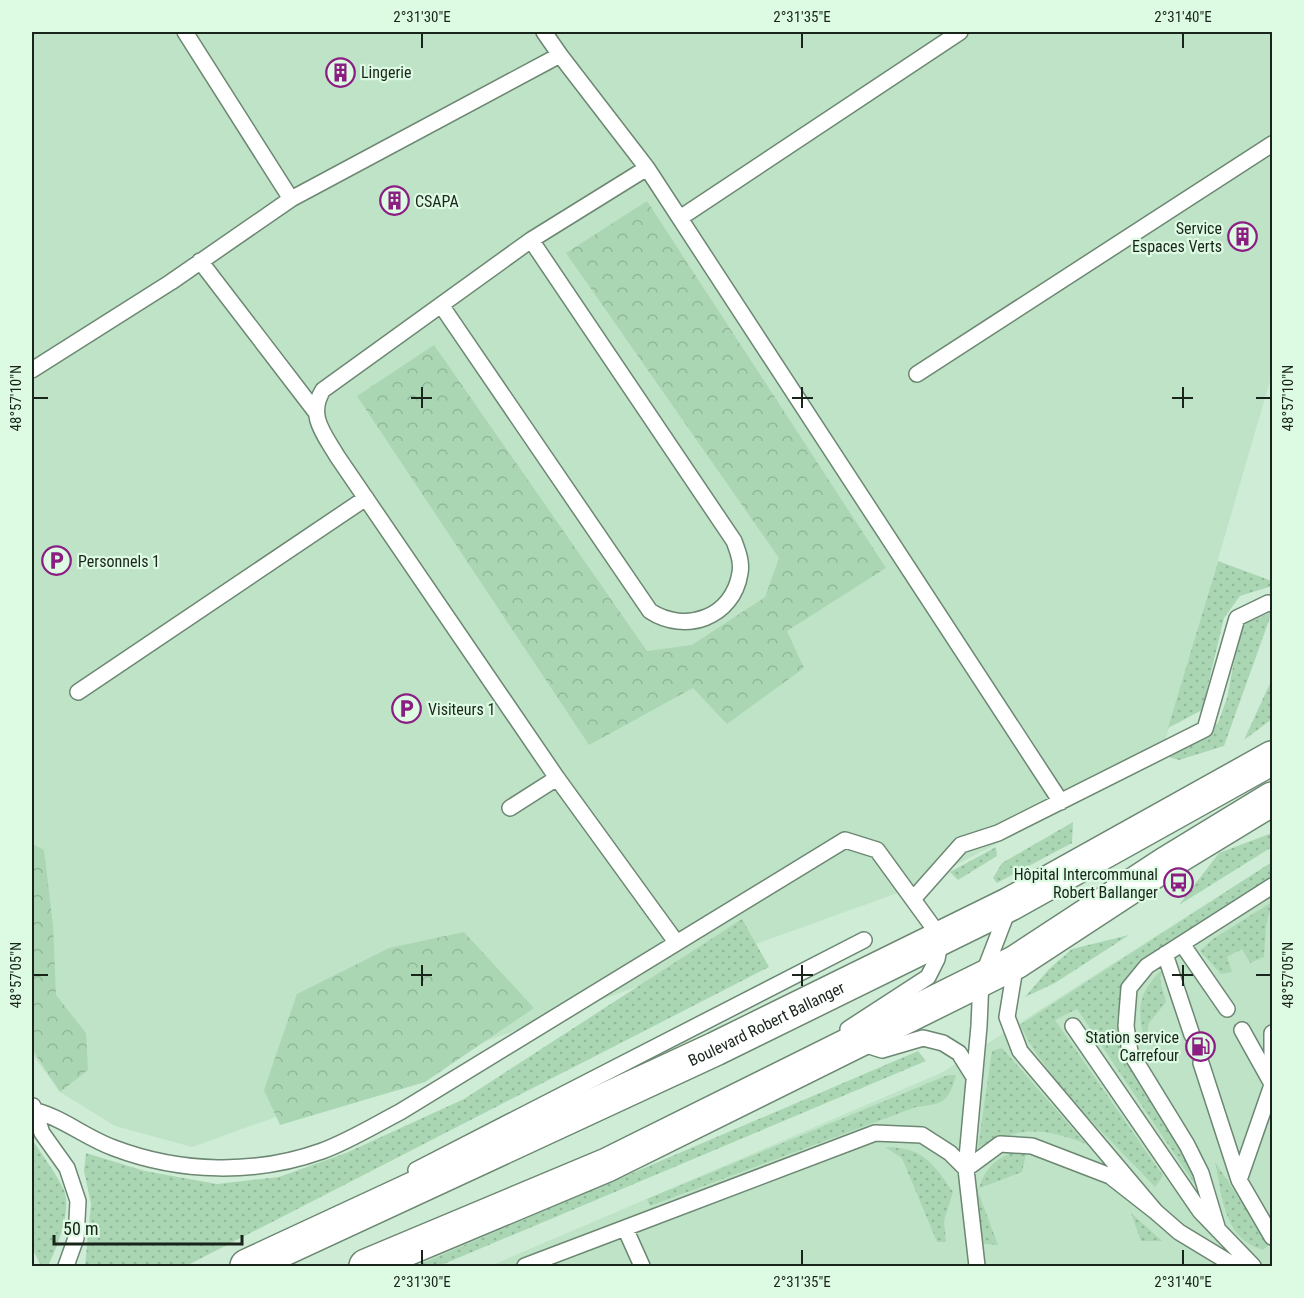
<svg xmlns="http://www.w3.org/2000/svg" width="1304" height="1298" font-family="'Roboto Condensed',sans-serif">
<defs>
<pattern id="grass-dots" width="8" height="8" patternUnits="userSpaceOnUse" patternTransform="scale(1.5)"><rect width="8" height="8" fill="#aad6b4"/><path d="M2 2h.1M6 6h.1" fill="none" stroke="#92b89a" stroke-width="1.8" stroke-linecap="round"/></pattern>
<pattern id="forest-crowns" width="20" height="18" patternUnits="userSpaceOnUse" patternTransform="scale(1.5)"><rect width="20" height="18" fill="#aad6b4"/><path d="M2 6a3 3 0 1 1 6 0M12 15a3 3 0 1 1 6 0" fill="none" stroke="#92b89a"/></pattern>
</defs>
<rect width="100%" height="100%" fill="#cfedd6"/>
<!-- built -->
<path fill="#bfe3c6" d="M32,32H1272V374L1159,762L906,890L192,1147L115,1126L60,1092L32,1054Z
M1272,862V1266H490L941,1073Z"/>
<!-- grass -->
<path fill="url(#grass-dots)" d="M1218,561L1272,581V586L1240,596L1224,618L1202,710L1168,728Z
M1272,612L1224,746L1179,760L1168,757L1218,723L1227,698L1241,625Z
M1272,679V719L1244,740Z
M1073,822L1072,843L997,883L993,878L1002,863Z
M1272,833V847L1179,905L1219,853Z
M996,847L997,856L958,880L950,872Z
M1272,862V877L1141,963L1122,989L1117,1020L1122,1051L1187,1145L1195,1162L1196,1186L1077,1009L1055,1020L1163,1176L1155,1187C1108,1136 1051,1087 1020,1025Z
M1272,902L1266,926L1264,957L1250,963L1242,949L1227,957L1232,972L1221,974L1200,951L1213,939Z
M742,919L769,967L186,1266H85L91,1204L84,1171L86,1153L145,1171L217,1184L279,1177L346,1153L464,1099Z
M1129,935L1055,983L1025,997L1049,969L1072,949Z
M1163,969L1160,979L1166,1002L1149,1023L1145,1043C1137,1009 1137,993 1163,969Z
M1002,1048L1086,1144C1043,1127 1020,1127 978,1147L992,1051Z
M918,1051L926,1061L439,1266H415Z
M948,1075H956C949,1102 943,1104 916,1107L650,1206L647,1199Z
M32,1139C42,1155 56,1173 64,1190C72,1211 57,1248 48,1266H36L40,1264L32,1248Z
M885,1147C923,1147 933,1163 953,1192L944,1221L946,1242H937L902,1158Z
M1015,1152L1026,1154L1022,1172L977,1189L998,1245L974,1243C976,1207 972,1164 1015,1152Z
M1215,1162L1270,1244L1263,1250C1223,1238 1223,1198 1215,1162Z
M1131,1213L1162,1241H1141Z"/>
<!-- forest -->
<path fill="url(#forest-crowns)" d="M647,201L886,568L787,631L804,668L727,724L693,688L589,745L357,396L434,345L647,651L692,645L765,597L779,558L566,253Z
M32,844L44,850L53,925L56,995L86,1033L88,1070L60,1092L32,1049Z
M464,932L534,1008L425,1082L280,1125L264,1090L297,994L389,948Z"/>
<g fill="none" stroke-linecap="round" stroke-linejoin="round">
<defs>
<path id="service" d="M185,32L291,199L560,55L544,32
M560,55L647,168L531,240L323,390C307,415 324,434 337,456L557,778L676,942
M647,168L1061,802
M680,218L960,32
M200,261L315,411
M441,305L650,611C685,634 733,618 740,573C742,562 738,552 734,541L531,240
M32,370L171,282L291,199
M917,374L1272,144
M78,692L366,498
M510,808L557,778
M914,898L961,845L998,833L1205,729L1237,618L1268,603L1272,604
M1182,944L1227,1009
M1165,954L1192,1035
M1016,962L1007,1017L1020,1051L1156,1212L1179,1232L1235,1266
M1073,1026L1200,1211L1253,1266
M1242,1030L1271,1082
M1272,1033V1085L1239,1180L1272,1237
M860,1043L882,1050L923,1038L943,1043L959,1053L974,1077
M1201,1063L1239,1180
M33,1106L42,1133L67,1168L78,1201L76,1238L66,1266
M36,1111C63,1118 86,1138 114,1148C180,1173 255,1175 322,1151C349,1141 375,1125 400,1112L845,840L877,850L941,938L937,959L928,977L848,1029
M416,1170L864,940
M1218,1230L1201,1173L1187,1145L1130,1052L1126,1026L1129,988L1147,966L1272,886
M525,1266L625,1228
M642,1266L625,1228L875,1133L922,1135L950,1153L966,1169L1000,1144L1032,1146L1110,1176L1156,1212
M977,1266L966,1169L979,1026L981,980L1008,910"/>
<g id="secondary">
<path id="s1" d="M247,1266L715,1049L1010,904L1272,758"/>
<path d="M366,1266L607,1165L1016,962L1167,863L1272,799"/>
</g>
</defs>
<!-- service casing -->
<use href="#service" stroke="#6c8772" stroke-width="18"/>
<!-- secondary casing -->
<use href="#secondary" stroke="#6c8772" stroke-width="36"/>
<!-- service -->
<use href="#service" stroke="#fff" stroke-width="15"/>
<!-- secondary -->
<use href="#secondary" stroke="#fff" stroke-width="33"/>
</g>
<!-- ticks -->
<path fill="none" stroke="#19241b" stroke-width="2" d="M422,33V48M802,33V48M1183,33V48M422,387V408M802,387V408M1183,387V408M33,398H48M411,398H432M792,398H813M1172,398H1193M1256,398H1271M422,965V986M802,965V986M1183,965V986M33,975H48M411,975H432M792,975H813M1172,975H1193M1256,975H1271M422,1250V1265M802,1250V1265M1183,1250V1265"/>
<!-- icons -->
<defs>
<symbol id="building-ring" viewBox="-11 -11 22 22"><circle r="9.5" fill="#ddfae3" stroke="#8b1e82" stroke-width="1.5"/><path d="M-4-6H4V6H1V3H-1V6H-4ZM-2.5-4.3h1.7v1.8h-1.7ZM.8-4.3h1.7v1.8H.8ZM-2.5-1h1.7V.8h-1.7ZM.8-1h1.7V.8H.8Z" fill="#8b1e82"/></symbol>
<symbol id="parking-ring" viewBox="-11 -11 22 22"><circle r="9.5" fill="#ddfae3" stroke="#8b1e82" stroke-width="1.5"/><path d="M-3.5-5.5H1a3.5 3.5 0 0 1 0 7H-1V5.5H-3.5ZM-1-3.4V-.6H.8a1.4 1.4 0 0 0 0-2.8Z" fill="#8b1e82"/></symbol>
<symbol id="bus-ring" viewBox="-11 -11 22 22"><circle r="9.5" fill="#ddfae3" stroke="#8b1e82" stroke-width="1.5"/><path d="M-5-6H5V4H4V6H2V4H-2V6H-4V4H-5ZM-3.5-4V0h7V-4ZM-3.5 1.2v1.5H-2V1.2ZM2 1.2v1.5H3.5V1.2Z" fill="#8b1e82"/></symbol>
<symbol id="fuel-ring" viewBox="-11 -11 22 22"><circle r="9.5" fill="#ddfae3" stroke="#8b1e82" stroke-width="1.5"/><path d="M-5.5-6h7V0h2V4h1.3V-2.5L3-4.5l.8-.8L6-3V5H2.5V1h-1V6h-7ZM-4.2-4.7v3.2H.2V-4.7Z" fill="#8b1e82"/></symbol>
</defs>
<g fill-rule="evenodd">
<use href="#building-ring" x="324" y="56" width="33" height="33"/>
<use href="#building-ring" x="378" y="184" width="33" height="33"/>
<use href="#building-ring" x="1226" y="220" width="33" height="33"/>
<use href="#parking-ring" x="40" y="544" width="33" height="33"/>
<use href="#parking-ring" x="390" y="692" width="33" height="33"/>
<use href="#bus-ring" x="1162" y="866" width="33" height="33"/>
<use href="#fuel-ring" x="1184" y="1030" width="33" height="33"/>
</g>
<g text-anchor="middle" stroke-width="4.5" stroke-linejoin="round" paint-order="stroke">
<!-- poi labels -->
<g font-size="16" fill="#19241b" stroke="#ddfae3" text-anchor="start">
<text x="361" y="78">Lingerie</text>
<text x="415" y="207">CSAPA</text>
<text x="1222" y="234" text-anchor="end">Service<tspan x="1222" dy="18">Espaces Verts</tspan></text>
<text x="78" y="567">Personnels 1</text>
<text x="428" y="715">Visiteurs 1</text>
<text x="1158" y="880" text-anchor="end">Hôpital Intercommunal<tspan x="1158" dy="18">Robert Ballanger</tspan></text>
<text x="1179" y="1043" text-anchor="end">Station service<tspan x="1179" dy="18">Carrefour</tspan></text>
</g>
<!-- street labels -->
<g font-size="16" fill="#19241b" stroke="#ddfae3">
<text dy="6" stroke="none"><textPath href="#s1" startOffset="573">Boulevard Robert Ballanger</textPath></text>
</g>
</g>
<!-- border -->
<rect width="1304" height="1298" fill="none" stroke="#ddfae3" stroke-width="66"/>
<!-- scale -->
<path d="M54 1235v9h188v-9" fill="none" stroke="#19241b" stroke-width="3"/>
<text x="63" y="1235" font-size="18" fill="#19241b" stroke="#ddfae3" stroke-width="4.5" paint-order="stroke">50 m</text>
<rect x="33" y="33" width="1238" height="1232" fill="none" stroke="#19241b" stroke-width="2"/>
<g font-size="15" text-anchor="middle" fill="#19241b">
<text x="422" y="22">2°31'30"E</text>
<text x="802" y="22">2°31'35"E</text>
<text x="1183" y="22">2°31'40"E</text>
<text transform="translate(16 398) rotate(-90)" y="5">48°57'10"N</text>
<text transform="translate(1288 398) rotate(-90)" y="5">48°57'10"N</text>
<text transform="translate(16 975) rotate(-90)" y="5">48°57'05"N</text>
<text transform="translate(1288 975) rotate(-90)" y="5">48°57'05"N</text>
<text x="422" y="1287">2°31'30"E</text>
<text x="802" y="1287">2°31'35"E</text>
<text x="1183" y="1287">2°31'40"E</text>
</g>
</svg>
